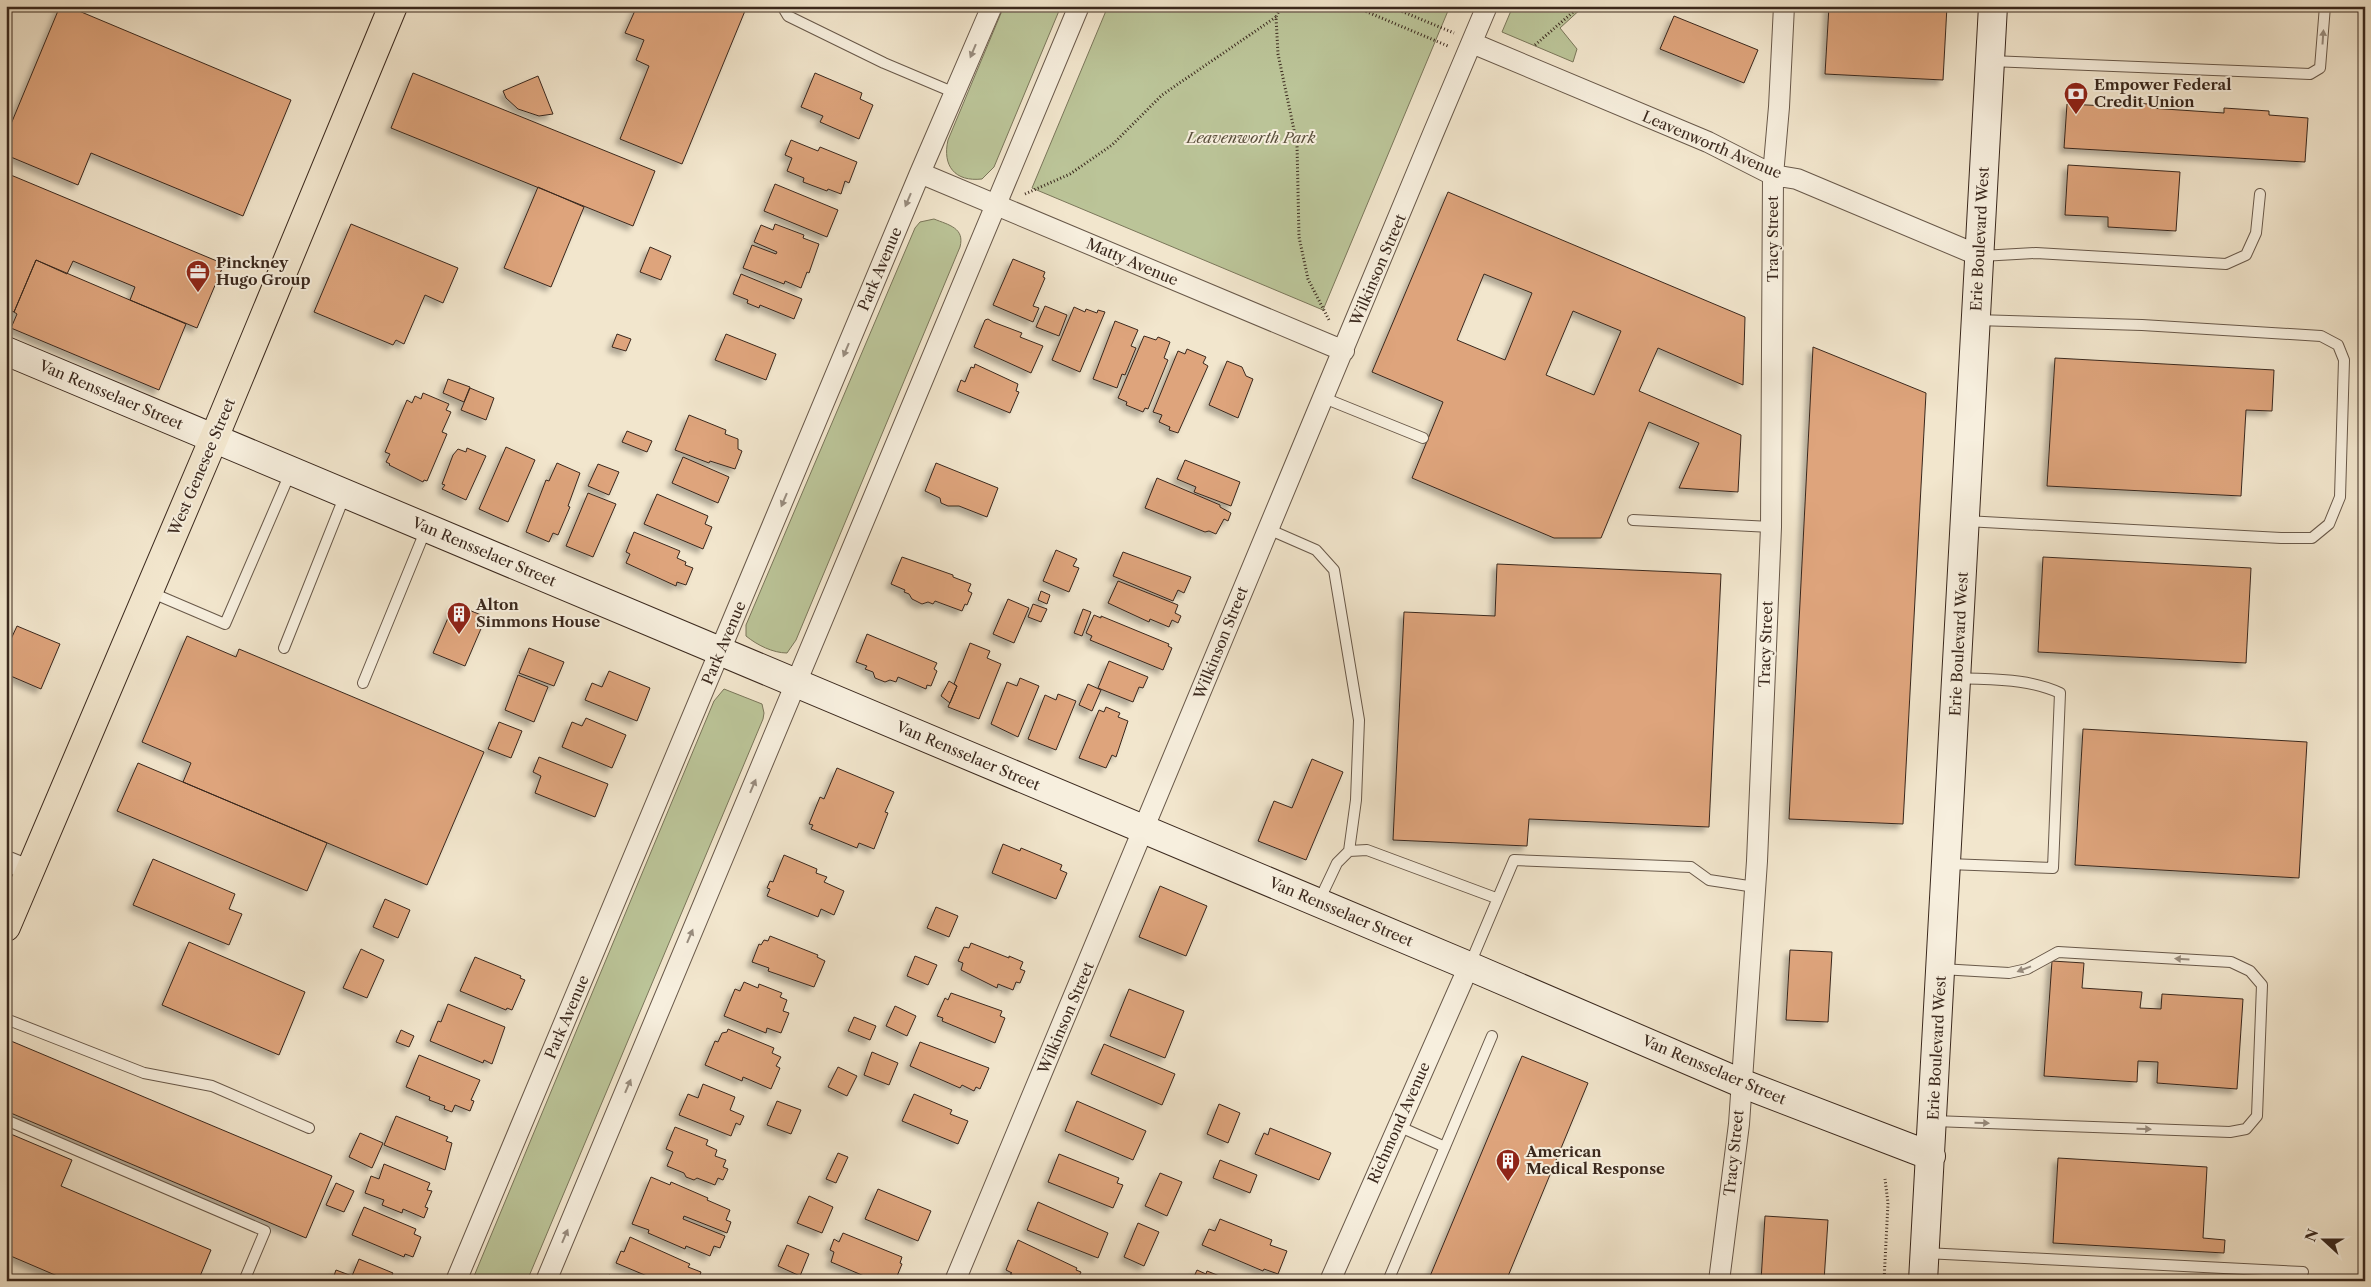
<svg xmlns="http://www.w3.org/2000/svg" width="2371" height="1287" font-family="'Libre Caslon Text',serif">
<defs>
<filter id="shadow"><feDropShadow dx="-4.5" dy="4.5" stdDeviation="2.5" flood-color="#0004"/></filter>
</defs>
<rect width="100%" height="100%" fill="#f2e6cd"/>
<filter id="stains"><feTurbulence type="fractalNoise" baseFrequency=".004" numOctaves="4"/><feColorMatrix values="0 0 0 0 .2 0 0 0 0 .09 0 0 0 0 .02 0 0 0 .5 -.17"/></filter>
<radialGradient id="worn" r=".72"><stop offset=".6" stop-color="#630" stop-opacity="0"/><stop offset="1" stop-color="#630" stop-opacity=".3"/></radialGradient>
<!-- green -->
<path fill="#bbc498" stroke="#7a765a" d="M1004,6H1061L994,167L982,179C955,182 942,166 948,140Z
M1108,6H1450L1323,310L1032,188Z
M1513,6H1584L1560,28L1577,49L1573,62L1502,32Z
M934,219C949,225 965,228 960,247L796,640L787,653C773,653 757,645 746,636V625L915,228L920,222Z
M724,689L762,704L764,713L763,719L527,1281H472L714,701Z"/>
<!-- building -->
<path fill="#dea47c" stroke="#3a281d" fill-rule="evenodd" filter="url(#shadow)" d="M60,6H67L291,100L243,216L91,153L78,185L6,155V136Z
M637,6H747L682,164L620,139L649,66L636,60L644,40L625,33Z
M1829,6H1947L1943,80L1825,74Z
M1674,16L1758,50L1744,83L1660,49Z
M413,73L655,171L633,226L391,128Z
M815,73L862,93L860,99L873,105L859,139L820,122L823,116L801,107Z
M538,76L553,114L539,116L518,109L506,98L503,91Z
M2107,102L2150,104V108L2224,113V108L2269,111V115L2308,118L2305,162L2064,148L2067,104L2107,106Z
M791,140L818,151L820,147L857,162L849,183L845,181L841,194L828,189L827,191L803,182L804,178L787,171L792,158L785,155Z
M2068,165L2180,172L2176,231L2108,227V217L2065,215Z
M6,173L224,264L197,328L130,300L135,287L73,261L67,274L36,260L14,312L6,308Z
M775,184L838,210L827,237L764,211Z
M538,187L584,207L551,287L504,268Z
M1448,192L1745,317L1743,385L1658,348L1639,391L1741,435L1738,492L1679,488L1699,443L1649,422L1601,538H1554L1412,478L1443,402L1372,372ZM1484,274L1532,293L1505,360L1457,340ZM1573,311L1621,331L1594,395L1546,375Z
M351,224L458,268L443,303L425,295L404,344L396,340L393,345L314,312Z
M775,224L804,235L803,238L819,244L809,273L807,272L801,288L785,281L784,284L743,268L752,245L776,254L777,252L754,242L761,225L773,230Z
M650,247L671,256L661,280L640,272Z
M1013,259L1045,272L1043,277L1045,278L1033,306L1039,308L1033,322L993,305Z
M36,260L186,324L159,390L11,328L17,314L14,312Z
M741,274L802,299L794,319L760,305L759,308L747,303L748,300L733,294Z
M1045,306L1067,315L1059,336L1036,327Z
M1074,307L1085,312L1086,309L1097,313L1098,310L1105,312L1080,372L1052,360Z
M988,319L993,322L1022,333L1020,337L1043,346L1031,373L974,347L985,320Z
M1115,321L1138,330L1131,346L1136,348L1125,375L1122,374L1117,388L1093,379Z
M617,334L631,339L626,351L612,347Z
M726,334L776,354L766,380L715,360Z
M1144,336L1156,340L1158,337L1170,342L1164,358L1168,360L1148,409L1145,408L1143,412L1126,405L1127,402L1118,398Z
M1813,347L1926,393L1903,824L1789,819Z
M1187,349L1206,357L1203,363L1208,366L1178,433L1169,430L1170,427L1159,422L1162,415L1153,412L1178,351L1185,354Z
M2055,358L2274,370L2272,411L2246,410L2241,496L2047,486Z
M1227,361L1242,367L1246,376L1253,379L1238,418L1209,405Z
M975,364L1018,384L1016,391L1019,392L1010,413L957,391L961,380L965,382L971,367L974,368Z
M448,379L470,387L464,402L443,393Z
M470,388L494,398L486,420L461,410Z
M423,393L449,404L446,410L451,412L442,432L447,434L427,481L424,480L423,482L389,465L390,464L386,462L390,454L385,452L407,400L412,403L415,396L421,399Z
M689,415L726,430L725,434L738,439V449L742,451L735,469L710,461L709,463L675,450Z
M627,431L652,441L647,452L622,442Z
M506,447L535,460L508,522L479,509Z
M467,448L486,456L466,500L442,489L445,485L442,484L453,455L458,449L466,452Z
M683,457L729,477L718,503L672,483Z
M1185,460L1240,482L1231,506L1194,492L1196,487L1177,479Z
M557,463L580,473L568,506L570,507L558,535L553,533L549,542L526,532L546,480L549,481Z
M936,463L998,488L987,517L959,506H948L941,503L940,498L925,491Z
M598,464L619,472L609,495L588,486Z
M1157,478L1220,505V507L1231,513L1228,521L1224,519L1216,534L1209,531L1205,532L1145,508Z
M588,493L616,504L593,557L566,546Z
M657,494L708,516L705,524L712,527L703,549L644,524Z
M634,532L680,551L677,558L686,562L685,565L693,568L686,585L677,582L676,586L626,563L630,554L626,552Z
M1056,550L1077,559L1073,566L1079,568L1069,592L1043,581Z
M1123,552L1191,577L1184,593L1178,590L1173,601L1113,576Z
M902,557L953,575V577L971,584L968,591L972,593L967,605L965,604L962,611L935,601L933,604L928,602L922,604L912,599L909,594L904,592L905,590L891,584Z
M2043,557L2251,568L2246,663L2038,652Z
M1497,564L1721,574L1709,827L1529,819L1527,846L1393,840L1404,612L1495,616Z
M1118,581L1178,605L1175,613L1181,616L1178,623L1172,620L1169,627L1150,619L1149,622L1108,603Z
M1041,591L1050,595L1047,604L1038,600Z
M1008,599L1029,608L1014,643L993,634Z
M454,604L486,617L465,666L433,653Z
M1033,604L1047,609L1041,622L1028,617Z
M1083,609L1091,612L1082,636L1074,633Z
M1094,615L1101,618V616L1169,644L1168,646L1172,648L1163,670L1090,640L1092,636L1086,633Z
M17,626L60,644L41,689L6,674V650Z
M867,634L937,663L934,669L937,671L931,686L927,685L926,689L898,677L896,682L890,680L885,682L875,678L873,672L865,669L867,666L856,662Z
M187,636L236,657L239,649L484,752L427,885L183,782L191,763L142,742Z
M970,643L990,651L987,658L1001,664L979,719L948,707L957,686L954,684Z
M529,648L564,662L554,686L519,673Z
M1109,661L1148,677L1143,688L1139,687L1133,702L1098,688Z
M609,671L650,688L637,721L585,700L592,683L602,687Z
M518,675L548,687L534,722L505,710Z
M1020,678L1039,686L1018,737L991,724L1007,682L1017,686Z
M949,681L957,686L950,703L941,696Z
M1088,684L1101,690L1092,711L1079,705Z
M1058,694L1076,701L1056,750L1028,739L1045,695L1056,700Z
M1106,707L1120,713L1118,717L1128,721L1116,757L1112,755L1106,768L1079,758L1099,710L1104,712Z
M586,718L626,735L612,768L562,747L572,722L582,726Z
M499,722L522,731L511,758L488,749Z
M2083,729L2307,742L2299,878L2075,865Z
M539,757L608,784L595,817L535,793L541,776L533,772Z
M1312,759L1343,772L1306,860L1258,841L1274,801L1292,808Z
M138,763L327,843L307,891L117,811Z
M837,768L894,792L885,812L888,813L874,849L859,843L857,848L811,829L813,825L809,824L820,797L824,799Z
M1003,844L1020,851L1021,848L1062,865L1060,870L1067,873L1056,899L992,873Z
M784,855L817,869L816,873L827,877L824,882L844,891L834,915L821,909L818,917L767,896L770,889L767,888L770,881L773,882Z
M153,859L235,894L229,909L242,914L229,945L133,905Z
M1160,886L1207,906L1186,956L1139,937Z
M385,899L410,910L398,938L373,927Z
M936,907L958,916L949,937L927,928Z
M770,936L818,955L817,957L825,961L814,987L768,971L769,968L752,962L759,944L761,945L764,940L768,941Z
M189,942L305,992L279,1055L162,1005Z
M971,943L1009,958V956L1023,962L1020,969L1025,971L1020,983L1016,982L1013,990L998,984L997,988L961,970L963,963L958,961L964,947L969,948Z
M361,949L384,960L367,998L343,988Z
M1790,950L1832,952L1828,1022L1786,1020Z
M915,956L937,965L928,985L907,976Z
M475,957L521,976L520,978L525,980L512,1010L507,1008L506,1010L460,991Z
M2052,961L2084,963L2082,988L2142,992L2140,1008L2161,1009L2162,994L2243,999L2237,1089L2157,1083L2158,1062L2138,1061L2137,1082L2044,1076Z
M744,982L758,988L759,984L782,993L780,997L787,1000L783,1011L789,1013L781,1033L767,1028L766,1033L724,1016L735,989L740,991Z
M1129,989L1184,1011L1165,1058L1110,1036Z
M951,993L1002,1011L1000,1016L1005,1018L995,1043L942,1021L943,1018L937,1016L945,998L948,1000Z
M448,1004L505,1027L492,1064L484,1060L483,1063L430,1041L438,1021L441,1022Z
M895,1006L916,1016L907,1036L886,1026Z
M854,1017L876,1026L870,1040L848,1031Z
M728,1029L774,1048L772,1053L781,1057L776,1066L780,1068L771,1089L743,1077L742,1081L705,1065L715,1041L718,1042L722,1033L727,1032Z
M401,1030L414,1036L409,1047L396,1042Z
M11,1041L332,1176L306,1238L6,1111V1053Z
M920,1042L989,1068L980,1089L976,1087L974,1091L962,1085L960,1088L910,1066Z
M1104,1044L1175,1074L1162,1105L1091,1074Z
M872,1052L898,1063L889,1085L864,1075Z
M419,1055L480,1080L471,1100L474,1101L470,1111L455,1105L452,1112L444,1109L445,1106L429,1100L430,1097L406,1087Z
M1522,1056L1588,1083L1506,1281H1428Z
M838,1067L857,1076L847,1096L828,1087Z
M703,1084L735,1097L730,1110L744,1116L740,1125L736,1123L731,1136L679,1115L688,1094L698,1098Z
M914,1094L952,1110L950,1114L968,1121L958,1144L902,1121Z
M777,1101L801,1110L791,1134L767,1125Z
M1077,1101L1146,1131L1133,1160L1065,1131Z
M1219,1104L1240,1113L1228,1143L1207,1134Z
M396,1116L448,1137L446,1141L452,1143L445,1170L384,1145Z
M675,1127L708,1140L706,1145L717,1150L715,1156L726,1160L723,1167L728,1169L723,1180L718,1178L715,1185L697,1178L694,1180L686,1177L684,1173L667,1166L673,1152L666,1149Z
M1270,1128L1331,1153L1319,1180L1255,1154L1264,1133L1268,1135Z
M6,1132L72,1160L61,1186L211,1250L198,1281H69L6,1254Z
M360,1133L383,1143L372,1168L349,1157Z
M838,1153L848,1157L836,1183L826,1179Z
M1059,1154L1119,1178L1117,1183L1123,1185L1113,1208L1048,1182Z
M2058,1158L2207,1167L2203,1238L2225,1240L2224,1253L2053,1243Z
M1220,1160L1257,1175L1250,1193L1213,1178Z
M384,1164L430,1183L427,1190L432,1191L425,1207L428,1208L424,1218L403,1209L402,1213L382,1205L384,1200L365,1193L371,1176L379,1179Z
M1160,1173L1182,1182L1167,1216L1145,1206Z
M651,1177L670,1185L671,1182L708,1198L707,1200L730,1210L726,1220L731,1222L727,1233L684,1216L683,1219L725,1236L720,1248L714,1246L710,1256L686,1246L685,1249L648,1233L649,1230L632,1224Z
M336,1183L354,1191L344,1212L326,1205Z
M878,1189L931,1211L918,1241L865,1219Z
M809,1196L833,1207L822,1233L797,1223Z
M1038,1202L1108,1233L1098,1258L1027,1230Z
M364,1207L416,1229L414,1234L421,1237L413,1257L405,1254L404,1257L352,1235Z
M1765,1216L1828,1220L1824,1281H1761Z
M1220,1219L1272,1240L1270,1245L1287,1251L1278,1274L1264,1269L1263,1271L1202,1245L1209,1229L1215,1231Z
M1138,1223L1159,1232L1144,1266L1124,1257Z
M843,1233L902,1257L900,1263L902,1264L895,1281H876L831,1262L834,1252L830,1250L834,1239L839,1242Z
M630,1237L690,1264L688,1267L701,1272L698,1281H659L616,1263L621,1251L624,1252Z
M1018,1240L1077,1268L1076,1270L1081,1272L1077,1281H1025L1010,1274L1012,1273L1006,1270Z
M787,1245L809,1254L800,1276L778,1266Z
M359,1259L393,1273L389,1281H332L336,1270L352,1276Z
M1197,1270L1206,1274L1207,1271L1232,1281H1192Z
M609,1275L624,1281H606Z"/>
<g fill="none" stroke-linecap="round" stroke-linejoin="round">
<defs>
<path id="lane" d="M782,6L788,16L884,63L955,93
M1990,61L2310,74L2320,68L2325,6
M1981,256L2036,253L2226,264L2246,255L2256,233L2260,194
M1324,398L1423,438
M1633,520L1771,527
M1966,521L2281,538H2312L2329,524L2340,497L2344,360L2338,345L2321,336L2142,325L1976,320
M1268,529L1316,550L1334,570L1359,720L1356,800L1349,851
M150,592L225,624L291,471
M284,648L345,495
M363,683L426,529
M1948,864L2053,868L2060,693C2028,678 1993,680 1958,678
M1319,901L1337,863L1349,851L1367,850L1496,898
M1470,964L1514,860L1691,867L1709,880L1755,887
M6,1019L144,1073L212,1086L309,1128
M6,1120L265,1231L244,1281
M1934,1121L2230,1132L2246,1129L2257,1116L2262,985L2250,971L2231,962L2058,952L2027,969L2009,973L1941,969
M1398,1126L1445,1147
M1925,1253L2303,1272
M1388,1281L1492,1036"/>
<path id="street" d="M1472,43L1708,142L1773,175L1797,179L1980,256
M920,173L1344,351
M6,861L31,871
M456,1281L920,173L992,6
M546,1281L1079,6
M955,1281C1134,857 1307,430 1487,6
M1330,1281L1469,966
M1719,1281L1739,1124L1757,861L1771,527L1773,175L1779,107L1784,6"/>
<path id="secondary" d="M6,351L1469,966L1741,1083L1931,1156
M1923,1281L1993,6"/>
<path id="primary" d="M6,927L214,438L393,6"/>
</defs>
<!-- lane casing -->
<use href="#lane" stroke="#685849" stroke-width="12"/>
<!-- street casing -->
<use href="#street" stroke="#685849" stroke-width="22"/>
<!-- secondary casing -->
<use href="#secondary" stroke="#3a281d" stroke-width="30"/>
<!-- primary casing -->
<use href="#primary" stroke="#3a281d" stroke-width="30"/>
<!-- path -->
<path stroke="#3a281d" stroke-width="3" stroke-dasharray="1 2.5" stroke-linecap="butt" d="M1281,6L1276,17L1278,54L1297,144L1299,237L1308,279L1330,322
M1353,6L1448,46
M1389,6L1454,33
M1535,45L1580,6
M1025,194L1070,174L1112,145L1162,95L1276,17
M1884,1281L1888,1203L1885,1179"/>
<!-- lane -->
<use href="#lane" stroke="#f7efde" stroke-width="10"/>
<!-- street -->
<use href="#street" stroke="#f7efde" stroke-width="20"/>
<!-- secondary -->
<use href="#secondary" stroke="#f7efde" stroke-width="28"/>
<!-- primary -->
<use href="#primary" stroke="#f2e6cd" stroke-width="28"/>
</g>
<!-- one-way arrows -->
<defs><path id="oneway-solid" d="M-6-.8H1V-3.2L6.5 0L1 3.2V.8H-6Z" transform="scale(1.25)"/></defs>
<g fill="#988c7e">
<use href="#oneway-solid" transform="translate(2323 37) rotate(-86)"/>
<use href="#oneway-solid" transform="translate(973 51) rotate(113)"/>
<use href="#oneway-solid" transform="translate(908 200) rotate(113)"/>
<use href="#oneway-solid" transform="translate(846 350) rotate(113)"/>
<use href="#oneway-solid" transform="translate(784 500) rotate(113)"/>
<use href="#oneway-solid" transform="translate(753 786) rotate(-67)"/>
<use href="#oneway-solid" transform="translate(690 936) rotate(-67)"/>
<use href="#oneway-solid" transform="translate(2182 959) rotate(-177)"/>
<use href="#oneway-solid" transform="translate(2024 969) rotate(159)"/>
<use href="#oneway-solid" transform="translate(628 1086) rotate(-67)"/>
<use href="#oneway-solid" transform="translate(1982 1123) rotate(2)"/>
<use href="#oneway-solid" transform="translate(2144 1129) rotate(2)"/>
<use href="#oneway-solid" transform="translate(565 1236) rotate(-67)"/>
</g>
<!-- icons -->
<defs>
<symbol id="bank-pin" viewBox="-11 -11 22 30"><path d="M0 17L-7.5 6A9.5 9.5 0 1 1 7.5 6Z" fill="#8f2418" stroke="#f7efde"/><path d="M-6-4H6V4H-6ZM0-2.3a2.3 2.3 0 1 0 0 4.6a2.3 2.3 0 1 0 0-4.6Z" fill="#fff"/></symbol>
<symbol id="office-pin" viewBox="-11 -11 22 30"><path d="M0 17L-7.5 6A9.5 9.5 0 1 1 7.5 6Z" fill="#8f2418" stroke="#f7efde"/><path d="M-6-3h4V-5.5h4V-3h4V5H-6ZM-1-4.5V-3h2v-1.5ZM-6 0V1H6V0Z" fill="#fff"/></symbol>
<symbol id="building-pin" viewBox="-11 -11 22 30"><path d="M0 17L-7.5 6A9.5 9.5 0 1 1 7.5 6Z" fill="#8f2418" stroke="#f7efde"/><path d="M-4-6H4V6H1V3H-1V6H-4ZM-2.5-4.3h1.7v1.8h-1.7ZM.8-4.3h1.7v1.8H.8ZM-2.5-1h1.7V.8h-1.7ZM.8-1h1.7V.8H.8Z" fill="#fff"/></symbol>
</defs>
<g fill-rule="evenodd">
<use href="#bank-pin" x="2062" y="80" width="28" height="38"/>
<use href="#office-pin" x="184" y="258" width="28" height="38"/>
<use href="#building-pin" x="445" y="600" width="28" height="38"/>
<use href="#building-pin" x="1494" y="1147" width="28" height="38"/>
</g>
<g text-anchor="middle" stroke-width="4" stroke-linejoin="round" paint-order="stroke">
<!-- poi labels -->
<g font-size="15" font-weight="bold" fill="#3a281d" stroke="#f7efde" text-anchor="start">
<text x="2094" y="90">Empower Federal<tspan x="2094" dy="17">Credit Union</tspan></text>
<text x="216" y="268">Pinckney<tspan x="216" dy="17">Hugo Group</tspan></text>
<text x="476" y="610">Alton<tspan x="476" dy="17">Simmons House</tspan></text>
<text x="1526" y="1157">American<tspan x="1526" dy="17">Medical Response</tspan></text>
</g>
<!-- park labels -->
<g font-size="15" font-style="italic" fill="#5a4f3c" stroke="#f7efde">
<text x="1251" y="143">Leavenworth Park</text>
</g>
<!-- street labels -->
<g font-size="15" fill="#3a281d" stroke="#f7efde">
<text transform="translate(1712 145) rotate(23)" y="5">Leavenworth Avenue</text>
<text transform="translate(1773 239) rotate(-90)" y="5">Tracy Street</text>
<text transform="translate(1980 239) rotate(-87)" y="5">Erie Boulevard West</text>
<text transform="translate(1132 262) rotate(23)" y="5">Matty Avenue</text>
<text transform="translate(880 269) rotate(-67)" y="5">Park Avenue</text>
<text transform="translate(1378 270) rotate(-67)" y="5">Wilkinson Street</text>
<text transform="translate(111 395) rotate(23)" y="5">Van Rensselaer Street</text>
<text transform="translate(202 467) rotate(-67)" y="5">West Genesee Street</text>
<text transform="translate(484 552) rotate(23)" y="5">Van Rensselaer Street</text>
<text transform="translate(724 643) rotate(-67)" y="5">Park Avenue</text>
<text transform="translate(1221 643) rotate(-68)" y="5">Wilkinson Street</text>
<text transform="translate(1766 644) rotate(-88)" y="5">Tracy Street</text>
<text transform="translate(1959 644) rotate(-87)" y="5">Erie Boulevard West</text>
<text transform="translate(968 756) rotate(23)" y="5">Van Rensselaer Street</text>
<text transform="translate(1341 912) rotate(23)" y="5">Van Rensselaer Street</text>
<text transform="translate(567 1017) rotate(-67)" y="5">Park Avenue</text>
<text transform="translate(1066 1018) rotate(-67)" y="5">Wilkinson Street</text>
<text transform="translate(1937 1048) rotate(-87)" y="5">Erie Boulevard West</text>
<text transform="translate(1714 1070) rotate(23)" y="5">Van Rensselaer Street</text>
<text transform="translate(1399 1123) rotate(-66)" y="5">Richmond Avenue</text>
<text transform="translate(1734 1153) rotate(-84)" y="5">Tracy Street</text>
</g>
</g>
<!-- margin -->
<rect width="2371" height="1287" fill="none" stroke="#f2e6cd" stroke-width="25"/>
<rect x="8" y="8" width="2356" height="1272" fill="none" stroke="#3a281d" stroke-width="2.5"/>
<rect x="12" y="12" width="2346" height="1262" fill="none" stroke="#3a281d"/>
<!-- north arrow -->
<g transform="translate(2324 1240) rotate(291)" stroke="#f7efde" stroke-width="4" paint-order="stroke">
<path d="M0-4L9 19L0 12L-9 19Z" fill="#3a281d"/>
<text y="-8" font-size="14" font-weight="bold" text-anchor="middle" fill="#3a281d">N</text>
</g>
<rect width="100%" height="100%" filter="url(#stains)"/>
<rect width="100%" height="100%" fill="url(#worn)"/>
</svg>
